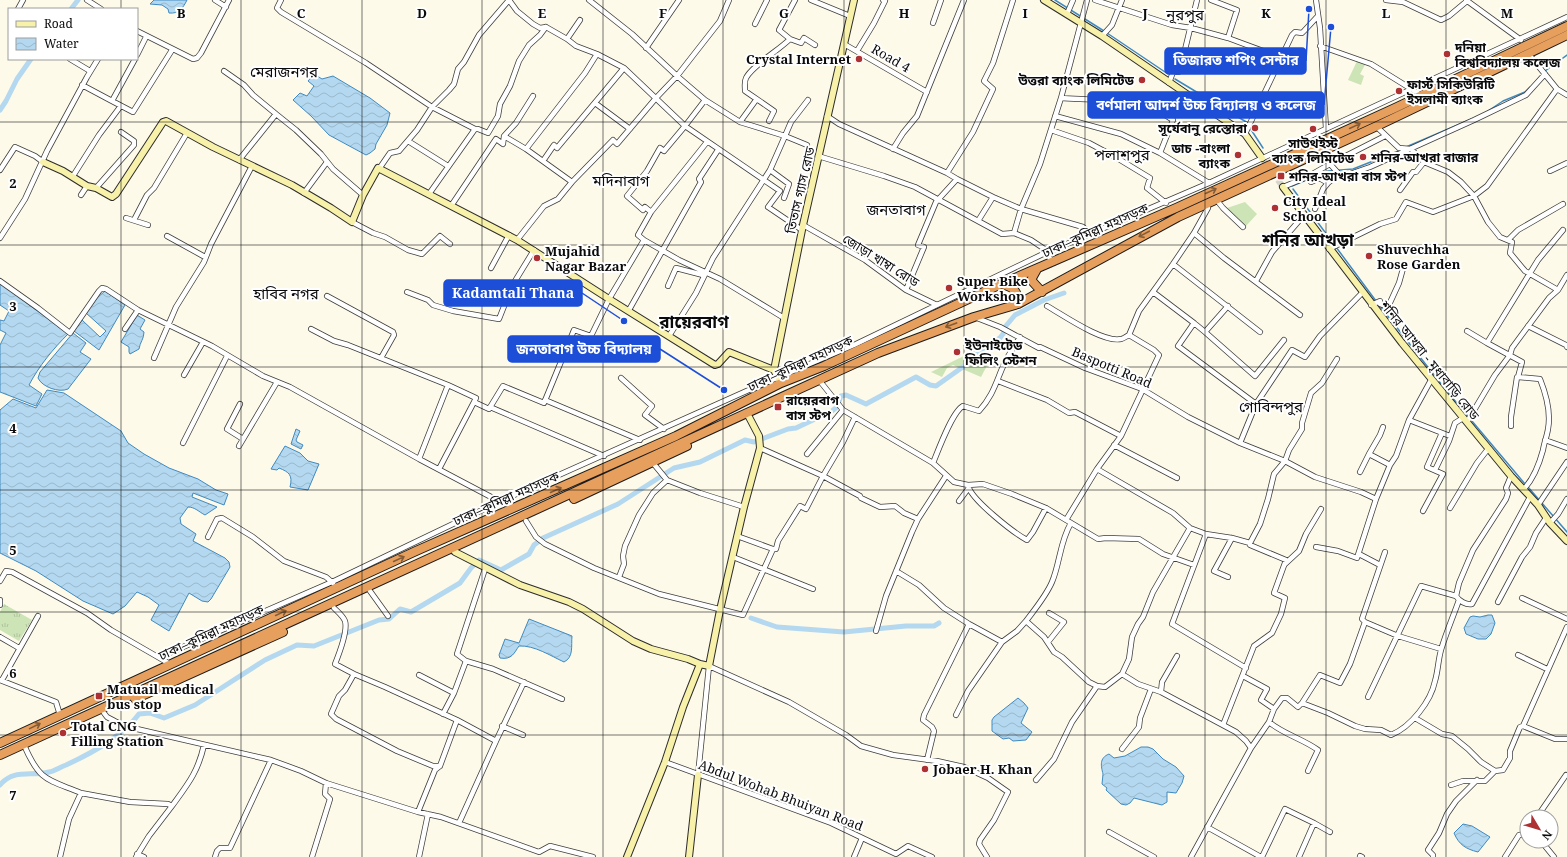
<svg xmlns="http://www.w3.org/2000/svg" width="1567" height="857" font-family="'Noto Serif','Noto Sans Bengali',serif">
<defs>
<pattern id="park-tufts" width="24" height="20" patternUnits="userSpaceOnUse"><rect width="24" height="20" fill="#cde4b7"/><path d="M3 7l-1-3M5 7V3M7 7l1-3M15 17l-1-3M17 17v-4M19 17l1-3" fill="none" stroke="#afc29c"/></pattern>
<pattern id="water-waves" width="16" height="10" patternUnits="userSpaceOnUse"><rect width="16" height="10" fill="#b3d8f0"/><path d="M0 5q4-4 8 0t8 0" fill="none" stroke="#99b8cc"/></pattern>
</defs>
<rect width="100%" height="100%" fill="#fdfae9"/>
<!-- grass -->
<path fill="#cde4b7" d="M1358,59L1366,63L1360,74L1364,76L1361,85L1348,80Z
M1245,202L1257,214L1246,226L1227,208Z
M974,351L990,360L981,377L953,365L947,368L942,377L931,372Z"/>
<!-- park -->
<path fill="url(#park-tufts)" d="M4,604L32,620L19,641L0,630V612Z"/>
<!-- water -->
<path fill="url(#water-waves)" stroke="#408ac0" d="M154,0H187C183,8 179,14 169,13L168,9L162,5L150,4Z
M314,74L322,79L333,76L370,98L390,113L387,125L376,144L375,149L370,153L366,155L329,135L311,116L293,100L300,93L307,96L314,86L308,81Z
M0,283L68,334C53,349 39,366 29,385L42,394L36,406L0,392V345L6,333L0,330V320L4,321L9,311L0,305Z
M105,291L125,305L99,350L74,331L82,320L100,337L106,331L86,313L97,298Z
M137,315L145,320L140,329L144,332C144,339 140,342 139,349L130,354L129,352V347L121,342Z
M73,333L86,343L80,352L91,359L68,389C59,393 42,387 38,378L40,372Z
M47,390L64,393L121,431L128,443L144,454L169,468L198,479L216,490L228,494L224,505L193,493L192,497L217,507L205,515C199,512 195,507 188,507L180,518L181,524L196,534L193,541L225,558L229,562L230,567L211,599L208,602L202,601L189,593L169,631L151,620L159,605L148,597L137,592L125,606L113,614L83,601L36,571L0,553V410L13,399L36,408Z
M296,429L300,431L296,440L297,442L303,445L301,449L291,444Z
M285,446L300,453L308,461L319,464L308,490L290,487C293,475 289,472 279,468L277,470L271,469Z
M1488,615H1492L1495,623L1491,634L1486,639H1478L1466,634L1464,628L1470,617L1473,616L1480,617Z
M529,619L572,636C571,646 574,657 564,662C551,656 534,645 519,646C514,653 512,660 500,658L499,655L505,639L519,643Z
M1018,698L1024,703L1028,708L1021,723L1032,732L1026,740L1013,741L1009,738L1003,739L992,731V720L994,717Z
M1141,747H1148L1153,749L1163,759L1176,767L1184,776L1182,783L1176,793L1167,792V802L1162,805L1134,798L1130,803L1126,805L1121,804L1106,790L1107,788L1102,784C1102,781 1103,777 1103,774C1101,766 1099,758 1109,754L1114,758L1125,756Z
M1463,824L1472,826L1490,837L1478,852C1466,849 1459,845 1454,833Z"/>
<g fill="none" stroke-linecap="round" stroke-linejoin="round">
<!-- stream -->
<path stroke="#408ac0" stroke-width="1.5" d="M1055,0L1104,31
M1107,33L1168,74
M1545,71L1567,55
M1175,79L1248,123
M1485,113L1503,101L1525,92L1530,87
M1250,128L1263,148
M1406,147L1474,118
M1292,186L1328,171L1353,169L1401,150
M1293,189L1376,301
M1380,306L1445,389L1525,484
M1528,487L1567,532"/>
<!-- canal -->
<path stroke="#b3d8f0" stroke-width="5" d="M71,9L78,0
M0,110L6,101L17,79L31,59
M751,618L777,627L844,632L906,626H934L939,623
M0,785C14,768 31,777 49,772C55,771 60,767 66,765C92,753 122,737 139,714L150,713L164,718L195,705L265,660L297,645L314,646L379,620L389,619L400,609L411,612L460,583L471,568L479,560L501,570L529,554L534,545L543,538L618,504L674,468L700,462L745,440L754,442L788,429L796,428L832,411L837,407L841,396L846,395L866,404L916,377L930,385L936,386L974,359L982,349L1000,338L1003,334L1005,327L1015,315L1044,300L1064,293"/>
<!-- secondary-tunnel -->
<path stroke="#d9d6c8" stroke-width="6" stroke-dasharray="6 3" stroke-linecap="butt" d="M1262,158L1283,187"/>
<defs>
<path id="street" d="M87,0L101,9
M215,0L226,7
M281,0L277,8L281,12L366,63L432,107L475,129L429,194
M509,0L517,11L533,24L540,28L546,27L567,39L576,46L597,54
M589,0L632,34L677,76L720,21L729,0
M811,0L850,16
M1095,0L1172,25L1191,28L1228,38
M1211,0L1237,10L1228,38L1282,58
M1316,0L1320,28L1326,129
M1386,0L1403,2L1441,20L1449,16L1467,1
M1466,0L1521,40
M18,9L23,0
M1067,14L1073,0
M933,23L941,0
M755,24L767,0
M137,31L193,59L197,58L201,53L229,0
M1102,36L1112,25L1122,0
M567,39L580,20
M790,39L801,43L804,38L815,45
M844,44L927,92
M1320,46L1371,64L1421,95
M646,48L679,0
M857,51L874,23L885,1L883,0
M137,55L146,37
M70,59L90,71
M135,59L112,101L133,112L172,50
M624,68L685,126L780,191L768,207L802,230
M224,71L244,85L253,95L276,114L239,160
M1169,83L1173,72H1179L1182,62L1197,0
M82,85L112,101
M1557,89L1567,95
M1061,98C1090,100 1131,99 1157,111C1163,113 1168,117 1173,120L1160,153
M705,100L740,122L756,100
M595,103L630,129
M276,114L296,130L321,154L333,169L363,195
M827,116L839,124L947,173
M1055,116L1121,134L1160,153L1209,183
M769,121L774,111L745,91C745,86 744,82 746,78C752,66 779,50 790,39L779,30L795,0
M740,122L785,136L791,122L808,100
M475,129H478L488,133L498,116L500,104L510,86L519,61L529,45L540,35L546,27
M1379,129L1399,148L1411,149L1424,162L1448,172L1461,182L1474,196L1488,222L1500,237L1512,242L1510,253L1525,271L1558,290
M1051,130L1089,143L1117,158L1150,178L1147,188L1166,203
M1245,134L1292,35L1295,32L1302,33L1304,31L1317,17
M504,136L526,149
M1385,136L1330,164L1339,174H1350L1370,167L1474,120L1526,95L1545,74
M408,141L448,166
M893,149L903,133L917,116L964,0
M818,156L884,176L915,187L978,221
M378,168L381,166L390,153L399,151L417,130L432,107L449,90L454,84L458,69L464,62L479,35L509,0
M0,170L15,147L35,156L43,162
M770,170L785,136L807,145
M1550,171L1567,163
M73,176L99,135L120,107
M1307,177L1311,182L1319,178L1328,183L1339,174
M957,179L947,173L973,132L993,89L984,81L993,63L1013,0
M572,182L613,140L617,144L656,98L677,76L705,100L685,126L664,151L660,148L647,171L627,196L643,210L645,207L651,212
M1283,187L1307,177L1330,164
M96,188L134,145V141L121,132
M1400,190L1413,172H1416L1424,162
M304,193L327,162
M81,195L87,186
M1219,203L1223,208L1243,227
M451,206L496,139L503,144L504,136L516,123L533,96
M1315,209L1323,189L1328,183
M126,218L148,225
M134,220L147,195L154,188L187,133
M352,222L373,233L385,237L408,250L422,254L440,236L450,244
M803,225L865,260L906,290L937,305
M1014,233L1021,209L1040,164L1061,98L1087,0
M1194,233L1224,258L1300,315
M167,236L205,257
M0,238L25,199L47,151L87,77L98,59
M517,240L544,206L558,199L572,182L526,149L585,73L597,54L624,68L557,148L554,145L543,161
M644,240L679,260L720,279L784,318
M1508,240L1518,230L1563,204
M1329,249L1380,224L1396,219L1406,202L1433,212L1474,196L1487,186L1557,89L1531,57
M1052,263L1046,250L1031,240L1014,233L1002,234L978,221L993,197L1021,209L1083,227L1092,235
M1173,264L1260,332
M491,268L509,235
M0,281L38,308L70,333L99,291L102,288L106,289L138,310L212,346L263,376L290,387L419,459L493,498L503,500L514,507
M1256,281L1272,252L1304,215
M668,286L676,268L703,275
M906,290L924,247L918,245L936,202L957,179L993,197
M407,292L428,300L433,305L453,311L499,319L512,286L534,250
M1153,292L1194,323
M327,296L393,332L394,335L381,358
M1371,305L1380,301V304L1388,307L1399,283L1404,265
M1047,306C1063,315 1103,343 1121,339C1123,339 1127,336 1129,335
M1228,306L1205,332L1194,323L1178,346L1256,404
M629,310L701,182L699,179L718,150
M977,318L1000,327L1039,348L1040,347L1085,368L1142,389L1188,417L1240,443L1285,461L1315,477L1361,492L1376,499
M1528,326L1566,345L1567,347
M125,329L138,310
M311,329L334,341L348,345L448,385
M1467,331L1487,343
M1205,332L1255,376L1284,340
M669,336L696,293L713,258L770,170L789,184L784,198
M154,358L176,307L204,262L211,244L252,166
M184,375L203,342
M1518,377L1540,379C1546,394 1551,413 1548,429C1547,436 1544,443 1543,450C1539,465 1534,478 1524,489
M621,378L652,406L645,415L664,429
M819,380L843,410L933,463L954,482L968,485L983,484L1012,494L1046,508L1098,539L1106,538L1139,539L1163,554L1194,565
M998,381L1047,400L1069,413L1075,412L1121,436
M545,400L640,440
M240,404L227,429L243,439
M490,407L604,456
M855,417L843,442L823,476L860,496L861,498L880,507L895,506L904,513L918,519
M1409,420L1450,436
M1467,422L1495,375L1510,355L1512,348L1549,298L1558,290L1567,275
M1511,426V417L1517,377H1518L1522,362L1487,343L1538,260L1563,230
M1383,427L1380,435L1369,454L1390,465
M1545,440L1567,448
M183,443L227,356
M1240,443L1256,404L1292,350L1305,357L1320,336L1362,293
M1114,445L1177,478
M239,446L277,382
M807,454L843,410
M419,459L448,385L476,398L474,402L489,409L503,386L544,403L574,330L591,336L609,299L644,240L638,235L651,212L707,142
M653,463L667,480L700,493L744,507
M933,463C938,451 952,412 963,406L979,411C993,396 996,382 1004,364C1008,355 1015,346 1020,337
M439,469L474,402
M1097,469L1173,513L1190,528L1206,534L1232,538L1250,543V545L1286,560L1274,593L1285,598L1281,614L1272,633L1254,646L1223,725
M1435,470L1449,441L1455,423L1463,418
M1360,472L1369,454
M968,485C970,499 1014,533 1027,540L1033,532L1046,508
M959,501L968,489
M1538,505L1567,462
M1450,508L1477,463L1488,449
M1423,511L1443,474L1427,467L1442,433
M1066,520L1097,469L1121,436L1159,355L1154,350L1129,335L1139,311L1173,264L1194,233L1208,208
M526,521L536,537L545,544L594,568L659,594L743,615L773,549H776L778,541L800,506L806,509L823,476L760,448
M1071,523C1060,541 1060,563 1052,582C1046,596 1035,609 1026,621L1044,637L1054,652L1062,657L1089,682L1097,686L1105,687L1122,674L1138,684L1161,692L1236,732L1246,741L1251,748L1191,857
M1550,523L1558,514L1567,499
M1206,534L1172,624L1246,668
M737,536L773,549
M208,537L217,519L222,518L253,537L284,561L326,577L333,583
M1250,543L1260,524L1268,499L1274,474L1285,461L1289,450L1302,429V423L1311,393L1322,383L1337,359
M1316,547L1338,551L1357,558L1376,499L1390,465L1396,456L1409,420L1431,380
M1359,554L1380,565
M733,557L813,589
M1285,564L1299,551L1306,534L1321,509
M485,569L457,654L466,661L493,669L562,699
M896,571L919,585L944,608L969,624L1002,642
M619,577L624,564L623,556L625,546L639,515L653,493L667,480
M1228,577L1214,571L1232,538
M0,581L6,571L12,572L87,613L111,630L170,664
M370,591L388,616
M1456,596L1459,583L1473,550L1506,499L1508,493L1506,488L1511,476
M1522,598L1567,619
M0,600V605
M1498,602L1522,557L1530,547L1536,533L1546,518
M334,608C338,612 343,616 345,621C348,631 339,654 335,664L354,674
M1365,622L1398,636L1441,649
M876,631L886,596L912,532L918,519L946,476
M0,637L19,648
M1048,642L1064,622L1049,613
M1518,655L1547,669
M160,657L332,582L503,500L751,389L854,345L1041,255L1209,183L1567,17
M1122,674L1129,659L1132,637L1138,624L1143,617L1153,592L1190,528
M419,675L454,693
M1243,676L1267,689L1261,700L1274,709
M0,680L56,702L60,715
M2,680L38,616
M1161,692L1162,682L1177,656
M1368,697L1421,586L1456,596C1459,601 1466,605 1472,604L1530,497
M1302,703L1320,675L1340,683L1350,664L1365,622L1362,619L1385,552
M104,713L107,717L124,726L271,760L301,771L326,783L418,812L441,817L539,852L550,846L593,857
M443,714L454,693L466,661
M956,715L968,691L1002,642L1017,631L1026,621
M1415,718L1442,734L1452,736L1468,749L1481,762L1495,771
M1269,722C1283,734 1303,739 1318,750L1308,771
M502,726L523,735
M1523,726L1567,627
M24,745C40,782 47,779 81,793L69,819L60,857
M1251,748L1269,722L1274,709L1282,698H1287L1298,707L1302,703L1328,713L1355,726L1365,729L1381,730L1391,735C1411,727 1431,701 1435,681C1438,671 1438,661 1441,650C1446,633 1453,617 1459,600
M1122,749L1139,727L1140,718L1151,689
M927,760L934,731L932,727L923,720L924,715L969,624
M665,762L831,823L896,854L908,846L932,857
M440,766H433L397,751L336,719L331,714L339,696L345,690L354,674L385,687L457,720
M698,775L709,666L789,702L846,735L861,746L893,755L937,761L964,767L988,778L1008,792L994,820L980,840L979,844L987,857
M1036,780L1054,759L1072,722L1097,686
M1451,785L1463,781H1485L1495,771L1503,770L1510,758V751L1520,727L1523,726L1555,739H1567
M81,793L130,802L168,804L172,806L149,836L136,857
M172,806C188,784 198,772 204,745
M418,812L435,770L440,766L457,720L496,741L524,682
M1537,817L1566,775
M459,823L496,741
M1207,827L1261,857
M1109,832L1154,857
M1541,841L1554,857
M137,854L144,857
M1360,856L1362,857
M215,857L217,851L220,848H230L271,760
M312,857L330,799L325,794L326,783
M419,857L428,814
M854,857L862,838
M1262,857L1285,809L1314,823
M1299,857L1314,823L1330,832
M1433,857V855L1428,850L1439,833L1447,814L1456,801L1477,780
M1505,857L1519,835L1527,834"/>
<path id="secondary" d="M1044,0L1102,36L1245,134L1262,158
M43,162L63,171L87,186L96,188L112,197L116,194L163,122L166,121L213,147L292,185L331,208L352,222L363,195L378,168L517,240L609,299L715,365L718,364L729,352L774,370
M1283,187L1402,343L1511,476L1538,505L1550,523L1567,541
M781,383L774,370L803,225L854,0
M455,552L520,585L569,602L583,609L633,641L651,649L688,659L700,664L709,666L720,610L744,507L760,448L759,436L749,417
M627,857L665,762L683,707L700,664
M689,857L698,775"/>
<path id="highway" d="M1037,269L1032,278V281L1042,292
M1001,284C1014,287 1018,291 1018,304
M574,499L687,446
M135,699L283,632
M0,743L416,551L676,436L781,383L824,366L1001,284L1176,208L1395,108L1567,26
M0,755L878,353L974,317L1018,304L1178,217L1377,126L1567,35"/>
</defs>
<!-- street casing -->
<use href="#street" stroke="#3d3d3d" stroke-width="6"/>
<!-- secondary casing -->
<use href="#secondary" stroke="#2c2c2c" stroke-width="8"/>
<!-- highway casing -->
<use href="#highway" stroke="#1b1b1b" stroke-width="10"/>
<!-- street -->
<use href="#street" stroke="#fff" stroke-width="4.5"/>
<!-- secondary -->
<use href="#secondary" stroke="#f8f1aa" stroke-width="6"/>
<!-- highway -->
<use href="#highway" stroke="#e79f5d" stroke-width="8"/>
</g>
<!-- one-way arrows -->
<defs><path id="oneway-shaft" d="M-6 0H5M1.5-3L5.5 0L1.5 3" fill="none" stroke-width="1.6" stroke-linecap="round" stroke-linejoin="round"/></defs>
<g stroke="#845c38">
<use href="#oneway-shaft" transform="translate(1355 126) rotate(-25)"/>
<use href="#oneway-shaft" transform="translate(1211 191) rotate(-25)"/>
<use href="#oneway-shaft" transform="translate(1144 234) rotate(152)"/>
<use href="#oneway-shaft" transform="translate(951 325) rotate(160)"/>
<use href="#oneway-shaft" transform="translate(556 490) rotate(-24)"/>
<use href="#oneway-shaft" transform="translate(399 559) rotate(-25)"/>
<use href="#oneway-shaft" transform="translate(281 613) rotate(-25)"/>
<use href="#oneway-shaft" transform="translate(35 726) rotate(-26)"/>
</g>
<!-- grid -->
<path fill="none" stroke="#0a0a0a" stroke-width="1" stroke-opacity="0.55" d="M121,0V9M241,0V857M362,0V857M482,0V857M603,0V857M723,0V857M844,0V857M964,0V857M1085,0V857M1205,0V857M1326,0V857M1446,0V857M121,59V857M0,122H1567M0,245H1567M0,367H1567M0,490H1567M0,612H1567M0,735H1567"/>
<!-- markers -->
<g fill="#ad3033" stroke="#fff" stroke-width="1.5">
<circle cx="1447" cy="54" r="4"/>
<circle cx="859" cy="59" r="4"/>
<circle cx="1142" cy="80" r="4"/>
<circle cx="1399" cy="91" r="4"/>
<circle cx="1255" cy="128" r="4"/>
<circle cx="1313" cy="129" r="4"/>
<circle cx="1238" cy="155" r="4"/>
<circle cx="1363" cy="157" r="4"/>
<rect x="1277" y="172" width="8" height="8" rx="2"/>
<circle cx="1275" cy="208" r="4"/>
<circle cx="1369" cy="256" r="4"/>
<circle cx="537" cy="258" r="4"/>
<circle cx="949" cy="288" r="4"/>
<circle cx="957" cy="352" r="4"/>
<rect x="774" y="403" width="8" height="8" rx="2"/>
<rect x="95" y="692" width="8" height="8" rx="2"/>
<circle cx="63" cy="733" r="4"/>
<circle cx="925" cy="769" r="4"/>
</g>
<g text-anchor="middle" stroke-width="4" stroke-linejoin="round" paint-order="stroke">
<!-- poi labels -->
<g font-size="13" font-weight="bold" fill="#0a0a0a" stroke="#fff" text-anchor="start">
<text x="1455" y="52">দনিয়া<tspan x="1455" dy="15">বিশ্ববিদ্যালয় কলেজ</tspan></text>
<text x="851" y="64" text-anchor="end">Crystal Internet</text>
<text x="1134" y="85" text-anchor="end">উত্তরা ব্যাংক লিমিটেড</text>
<text x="1407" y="89">ফার্স্ট সিকিউরিটি<tspan x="1407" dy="15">ইসলামী ব্যাংক</tspan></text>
<text x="1247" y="133" text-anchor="end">সূর্যেবানু রেস্তোরা</text>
<text x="1313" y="148" text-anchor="middle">সাউথইস্ট<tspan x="1313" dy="15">ব্যাংক লিমিটেড</tspan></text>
<text x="1230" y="153" text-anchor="end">ডাচ -বাংলা<tspan x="1230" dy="15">ব্যাংক</tspan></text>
<text x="1371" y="162">শনির-আখরা বাজার</text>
<text x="1289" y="181">শনির-আখরা বাস স্টপ</text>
<text x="1283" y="206">City Ideal<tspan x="1283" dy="15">School</tspan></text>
<text x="1377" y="254">Shuvechha<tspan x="1377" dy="15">Rose Garden</tspan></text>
<text x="545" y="256">Mujahid<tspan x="545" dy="15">Nagar Bazar</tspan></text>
<text x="957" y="286">Super Bike<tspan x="957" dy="15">Workshop</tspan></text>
<text x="965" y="350">ইউনাইটেড<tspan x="965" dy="15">ফিলিং স্টেশন</tspan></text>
<text x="786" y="405">রায়েরবাগ<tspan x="786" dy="15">বাস স্টপ</tspan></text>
<text x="107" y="694">Matuail medical<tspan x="107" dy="15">bus stop</tspan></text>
<text x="71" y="731">Total CNG<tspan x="71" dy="15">Filling Station</tspan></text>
<text x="933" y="774">Jobaer H. Khan</text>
</g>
<!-- street labels -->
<g font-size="13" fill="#0a0a0a" stroke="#fff">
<text transform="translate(891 58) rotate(30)" y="5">Road 4</text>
<text transform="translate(800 190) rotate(-77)" y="5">তিতাস গ্যাস রোড</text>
<text transform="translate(1095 230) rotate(-24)" y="5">ঢাকা–কুমিল্লা মহাসড়ক</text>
<text transform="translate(881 260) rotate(32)" y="5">জোড়া খাম্বা রোড</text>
<text transform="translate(1430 360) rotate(51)" y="5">শনির আখরা - মৃধাবাড়ি রোড</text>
<text transform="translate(800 363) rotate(-25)" y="5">ঢাকা–কুমিল্লা মহাসড়ক</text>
<text transform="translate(1112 367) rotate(23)" y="5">Baspotti Road</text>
<text transform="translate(506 498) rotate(-24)" y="5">ঢাকা–কুমিল্লা মহাসড়ক</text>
<text transform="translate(211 632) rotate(-25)" y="5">ঢাকা–কুমিল্লা মহাসড়ক</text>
<text transform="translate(781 795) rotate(21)" y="5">Abdul Wohab Bhuiyan Road</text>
</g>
<!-- quarter labels -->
<g font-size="15" fill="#0a0a0a" stroke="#fff">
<text x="1185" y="20">নূরপুর</text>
<text x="284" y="77">মেরাজনগর</text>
<text x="1122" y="160">পলাশপুর</text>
<text x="621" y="186">মদিনাবাগ</text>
<text x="896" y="215">জনতাবাগ</text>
<text x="286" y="299">হাবিব নগর</text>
<text x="1271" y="412">গোবিন্দপুর</text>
</g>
<!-- district labels -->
<g font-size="17" font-weight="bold" fill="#0a0a0a" stroke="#fff">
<text x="1308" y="246">শনির আখড়া</text>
<text x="694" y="328">রায়েরবাগ</text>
</g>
</g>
<g font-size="13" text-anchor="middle" font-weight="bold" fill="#0a0a0a" stroke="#fff" stroke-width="4" stroke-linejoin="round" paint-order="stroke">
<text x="181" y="18">B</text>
<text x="301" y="18">C</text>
<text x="422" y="18">D</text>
<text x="542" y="18">E</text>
<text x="663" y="18">F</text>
<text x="784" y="18">G</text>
<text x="904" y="18">H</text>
<text x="1025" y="18">I</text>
<text x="1145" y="18">J</text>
<text x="1266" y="18">K</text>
<text x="1386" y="18">L</text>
<text x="1507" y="18">M</text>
<text x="13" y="188">2</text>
<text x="13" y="311">3</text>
<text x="13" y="433">4</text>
<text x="13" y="555">5</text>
<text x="13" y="678">6</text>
<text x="13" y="800">7</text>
</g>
<!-- callouts -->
<path fill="none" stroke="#1d4ed8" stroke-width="1.5" d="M1309 9L1306 61M1331 27L1324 105M624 321L582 293M724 390L660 349"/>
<g fill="#1d4ed8" stroke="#fff" stroke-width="1.5">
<circle cx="1309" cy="9" r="4"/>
<circle cx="1331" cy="27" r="4"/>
<circle cx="624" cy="321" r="4"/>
<circle cx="724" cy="390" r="4"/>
</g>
<g fill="#1d4ed8" stroke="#1d4ed8" stroke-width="1.5">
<rect x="1165" y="48" width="141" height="26" rx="4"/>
<rect x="1088" y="92" width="236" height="26" rx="4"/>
<rect x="444" y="280" width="138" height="26" rx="4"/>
<rect x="508" y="336" width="152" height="26" rx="4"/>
</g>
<g font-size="14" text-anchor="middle" font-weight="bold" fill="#fff">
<text x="1236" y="65">তিজারত শপিং সেন্টার</text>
<text x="1206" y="110">বর্ণমালা আদর্শ উচ্চ বিদ্যালয় ও কলেজ</text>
<text x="513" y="298">Kadamtali Thana</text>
<text x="584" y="354">জনতাবাগ উচ্চ বিদ্যালয়</text>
</g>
<!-- legend -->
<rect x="8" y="8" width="130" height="52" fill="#ffffff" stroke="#9d9d9d"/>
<rect x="16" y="21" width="20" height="6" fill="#f8f1aa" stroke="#9d9d9d"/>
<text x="44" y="28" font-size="12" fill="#0a0a0a">Road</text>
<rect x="16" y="38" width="20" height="12" fill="url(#water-waves)" stroke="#9d9d9d"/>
<text x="44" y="48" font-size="12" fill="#0a0a0a">Water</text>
<!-- north arrow -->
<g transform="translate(1539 829) rotate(128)"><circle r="19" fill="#ffffff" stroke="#9d9d9d"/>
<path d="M0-3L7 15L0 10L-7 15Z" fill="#ad3033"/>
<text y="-6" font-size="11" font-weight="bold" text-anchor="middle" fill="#0a0a0a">N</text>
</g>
</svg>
